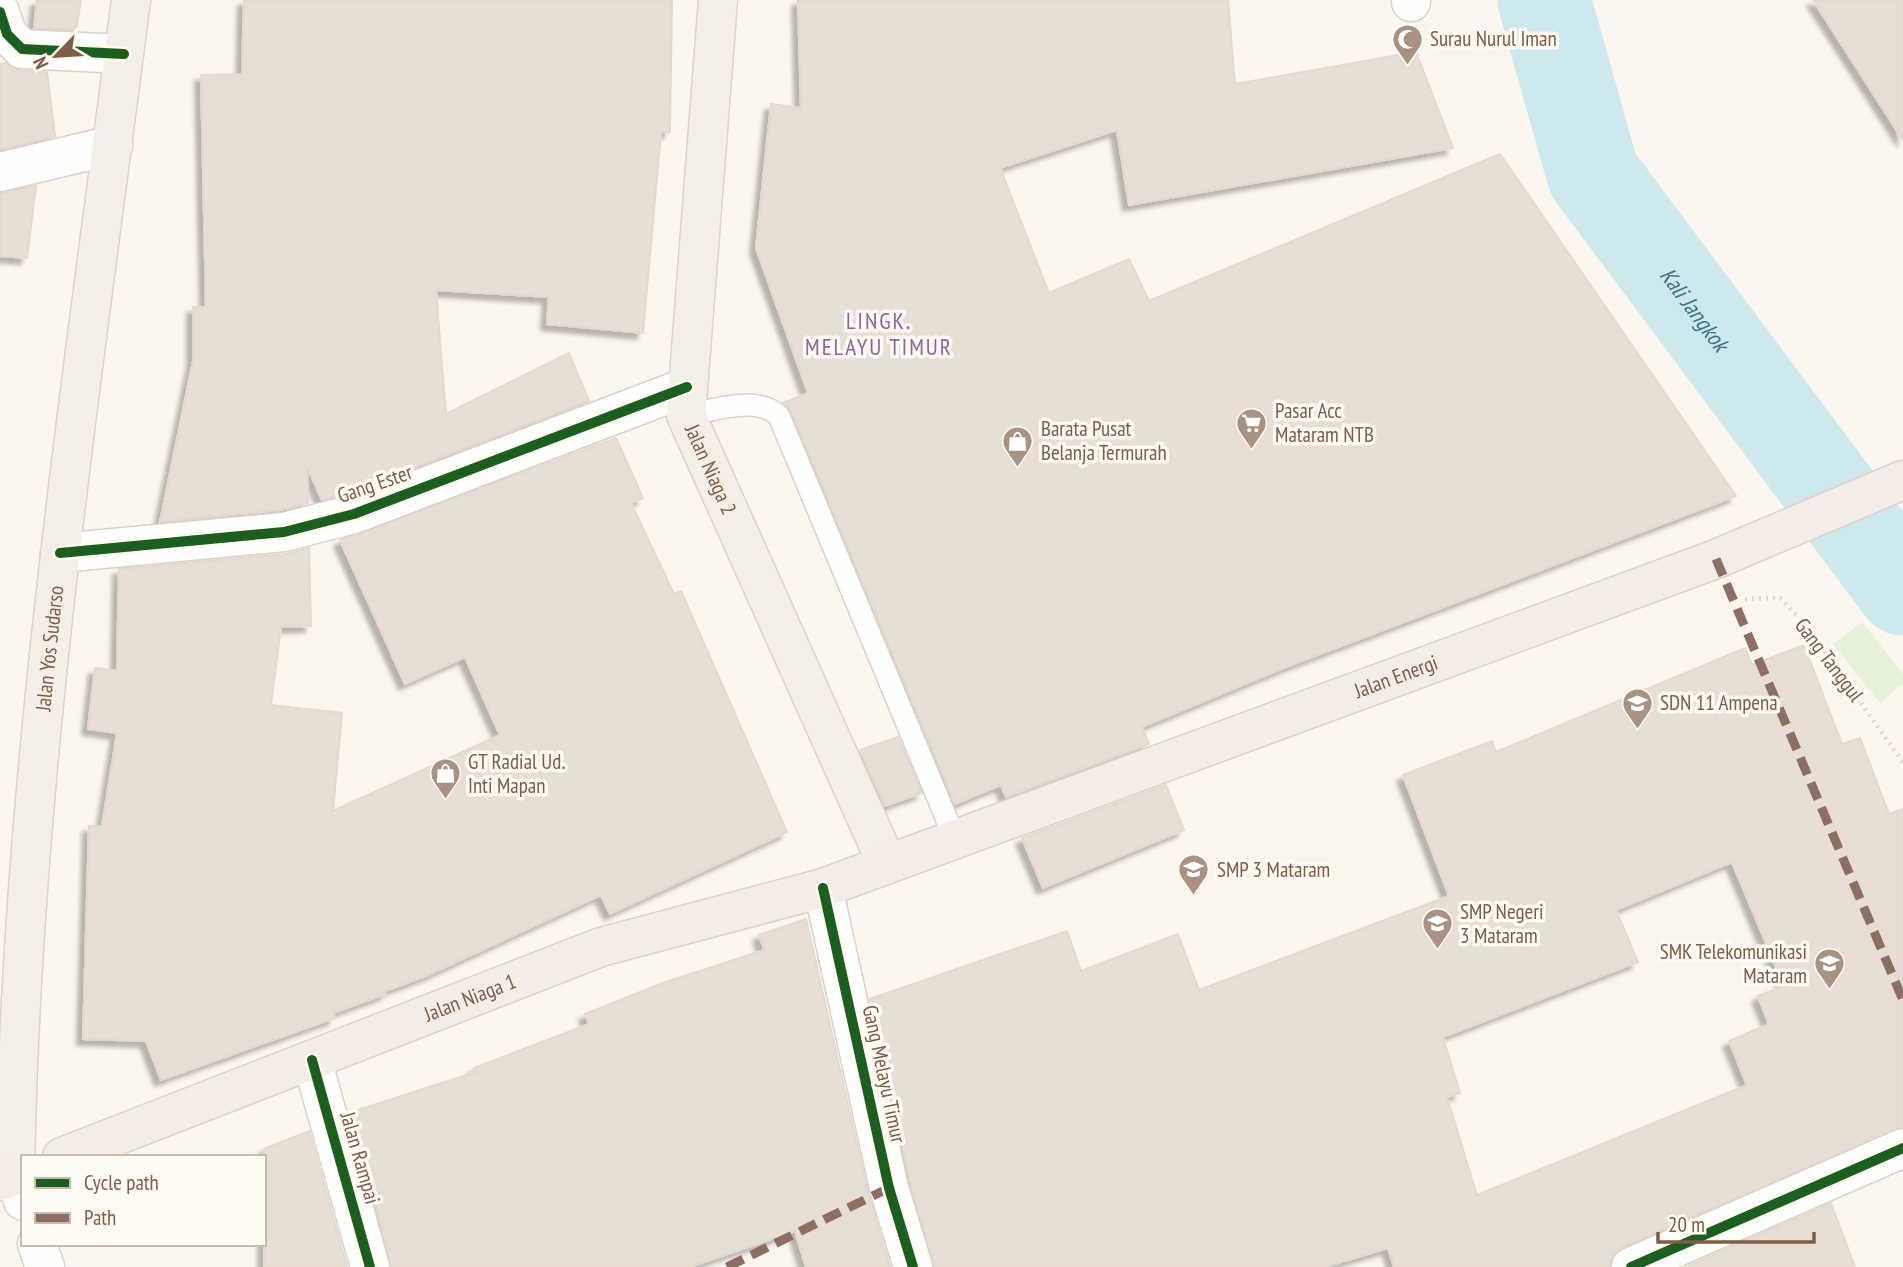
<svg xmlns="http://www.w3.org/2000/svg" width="1903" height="1267" font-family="'PT Sans Narrow',sans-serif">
<defs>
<filter id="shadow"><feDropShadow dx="-6" dy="6" stdDeviation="2" flood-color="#0004"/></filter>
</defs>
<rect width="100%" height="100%" fill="#faf6ee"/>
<!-- green -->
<path fill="#e6f2d7" d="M1862,622L1903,674V684L1880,703L1833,644Z"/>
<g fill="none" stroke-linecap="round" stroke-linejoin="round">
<!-- river -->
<path stroke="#cde9ed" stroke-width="93" id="s1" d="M1544,0L1593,174L1903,589"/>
</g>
<!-- building -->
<path fill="#e7ded5" stroke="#e4d9cf" stroke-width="2" fill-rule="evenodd" filter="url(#shadow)" d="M37,0H81L76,30L34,28Z
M244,0H672L670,132H661L643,333L547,324L549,297L436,290L446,414L569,353L589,401L347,493L322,500L307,467L308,503L280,510L160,522L193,361V307H206L201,75L242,74Z
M798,0H1228L1235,84L1416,52L1453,148L1129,205L1117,130L1000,168L1049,293L1129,259L1149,301L1500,154L1736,496L1286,667L1142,727L1149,744L1006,797L1001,785L955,804L791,411L783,403L808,393L756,248L771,104L801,108Z
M1813,0H1903V140Z
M6,63L21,71L47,72L55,136L0,150V64Z
M36,186L27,258L0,256V193Z
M616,438L643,498L631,503L674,594L681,591L787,832L610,914L601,895L426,976L385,991L386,994L333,1013L335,1018L161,1080L146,1041L83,1039L89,826H102L117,733L88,729L95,668L117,671L119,569L286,554L309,548L311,626L281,627L271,705L342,713L333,811L500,735L465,657L405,684L340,540Z
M1804,645L1842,744L1860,738L1889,814L1903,809V1127L1622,1247L1613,1255L1610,1267H1394L1388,1248L1325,1267H934L910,1182L870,999L1067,931L1081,971L1178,934L1199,990L1449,896L1403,775L1492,741L1496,752L1745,648L1752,665ZM1732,862L1784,986L1758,996L1769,1024L1729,1041L1747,1085L1477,1195L1447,1097L1460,1093L1443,1037L1638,962L1616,910Z
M898,737L922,793L885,806L860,750Z
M1166,785L1184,830L1043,888L1022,838Z
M806,919L868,1193L890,1267H806L795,1231L690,1267H391L352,1112L476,1072L474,1068L589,1024L585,1014L663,983L764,950L759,935Z
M309,1131L347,1267H264V1149Z
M1831,1203L1855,1267H1686Z"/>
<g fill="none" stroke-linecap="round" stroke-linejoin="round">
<defs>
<path id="service" d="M686,415C714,411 756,394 779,416L955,839"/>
<path id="minor" d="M1411,0V2
M0,12L7,34L22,49L124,54
M0,172L113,145
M60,553L284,532L354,514L687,387
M823,888L889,1188L913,1267
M312,1060L370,1267
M15,1175L23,1201
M37,1244L45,1267
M1631,1267L1903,1148"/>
<g id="primary">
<path id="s2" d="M718,0L686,415L887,864"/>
<path id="s3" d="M15,1175C21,781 81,390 131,0"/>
</g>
<g id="trunk">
<path id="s4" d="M62,1157L601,947L823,888L1716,559L1903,480"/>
<path d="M0,1181L23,1172"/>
</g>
</defs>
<!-- service casing -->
<use href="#service" stroke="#d9d2ca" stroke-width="24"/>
<!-- minor casing -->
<use href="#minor" stroke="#d9d2ca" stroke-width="41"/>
<!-- primary casing -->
<use href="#primary" stroke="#dcd2ca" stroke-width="41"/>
<!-- trunk casing -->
<use href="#trunk" stroke="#dcd2ca" stroke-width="41"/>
<!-- path -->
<path stroke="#ddd5ce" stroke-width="4.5" stroke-dasharray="2 5" stroke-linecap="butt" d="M1745,599L1780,598L1808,627L1903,763"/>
<!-- service -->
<use href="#service" stroke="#fefefc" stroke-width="21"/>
<!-- minor -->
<use href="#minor" stroke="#fefefc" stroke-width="38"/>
<!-- primary -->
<use href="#primary" stroke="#f4efe6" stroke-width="38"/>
<!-- trunk -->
<use href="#trunk" stroke="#f4ece6" stroke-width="38"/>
<!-- quiet -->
<path stroke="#8d6e63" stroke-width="9" stroke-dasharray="18 9" stroke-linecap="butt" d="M1716,559L1903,1000
M727,1267L889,1188"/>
<defs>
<path id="cycleway" d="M0,12L7,34L22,49L124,54
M60,553L284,532L354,514L687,387
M823,888L889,1188L913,1267
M312,1060L370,1267
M1631,1267L1903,1148"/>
</defs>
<!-- cycleway casing -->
<use href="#cycleway" stroke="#fffaf2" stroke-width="15"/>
<!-- cycleway -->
<use href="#cycleway" stroke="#1b5e20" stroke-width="10"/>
</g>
<!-- icons -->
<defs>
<symbol id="mosque-pin" viewBox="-11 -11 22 30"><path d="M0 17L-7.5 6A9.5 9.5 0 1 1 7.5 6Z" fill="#a99282" stroke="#fffaf2"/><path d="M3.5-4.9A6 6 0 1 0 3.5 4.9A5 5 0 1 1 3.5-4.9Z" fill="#fff"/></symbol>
<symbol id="supermarket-pin" viewBox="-11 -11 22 30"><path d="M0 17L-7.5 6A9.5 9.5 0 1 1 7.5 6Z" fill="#a99282" stroke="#fffaf2"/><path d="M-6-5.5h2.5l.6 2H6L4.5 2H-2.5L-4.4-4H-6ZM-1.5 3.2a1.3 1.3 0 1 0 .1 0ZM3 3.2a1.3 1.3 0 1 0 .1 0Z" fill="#fff"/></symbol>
<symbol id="shop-pin" viewBox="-11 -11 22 30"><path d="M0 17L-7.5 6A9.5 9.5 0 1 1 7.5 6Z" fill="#a99282" stroke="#fffaf2"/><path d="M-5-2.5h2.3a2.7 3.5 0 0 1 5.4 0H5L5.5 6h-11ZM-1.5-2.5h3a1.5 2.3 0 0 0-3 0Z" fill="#fff"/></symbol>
<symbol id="school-pin" viewBox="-11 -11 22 30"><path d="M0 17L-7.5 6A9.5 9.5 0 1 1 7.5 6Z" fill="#a99282" stroke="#fffaf2"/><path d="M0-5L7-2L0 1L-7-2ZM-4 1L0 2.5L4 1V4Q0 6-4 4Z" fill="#fff"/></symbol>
</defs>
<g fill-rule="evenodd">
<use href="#mosque-pin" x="1390" y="22" width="35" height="47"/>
<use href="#supermarket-pin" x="1234" y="406" width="35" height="47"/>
<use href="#shop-pin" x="1000" y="424" width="35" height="47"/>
<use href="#school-pin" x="1620" y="686" width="35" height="47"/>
<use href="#shop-pin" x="428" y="756" width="35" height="47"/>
<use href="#school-pin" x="1176" y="852" width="35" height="47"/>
<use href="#school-pin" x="1420" y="906" width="35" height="47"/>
<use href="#school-pin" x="1812" y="946" width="35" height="47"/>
</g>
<g text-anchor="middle" stroke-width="7" stroke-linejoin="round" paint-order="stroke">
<!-- poi labels -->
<g font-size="21" fill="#7e5c48" stroke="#fffaf2" text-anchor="start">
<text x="1430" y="46">Surau Nurul Iman</text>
<text x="1275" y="418">Pasar Acc<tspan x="1275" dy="24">Mataram NTB</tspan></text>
<text x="1041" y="436">Barata Pusat<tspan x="1041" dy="24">Belanja Termurah</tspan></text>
<text x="1660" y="710">SDN 11 Ampena</text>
<text x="468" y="769">GT Radial Ud.<tspan x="468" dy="24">Inti Mapan</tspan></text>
<text x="1217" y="877">SMP 3 Mataram</text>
<text x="1460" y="919">SMP Negeri<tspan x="1460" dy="24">3 Mataram</tspan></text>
<text x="1807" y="959" text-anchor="end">SMK Telekomunikasi<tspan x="1807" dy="24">Mataram</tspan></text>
</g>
<!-- street labels -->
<g font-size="21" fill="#7e5c48" stroke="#fffaf2">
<text dy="7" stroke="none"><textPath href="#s2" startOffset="476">Jalan Niaga 2</textPath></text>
<text transform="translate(375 484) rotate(-19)" y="7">Gang Ester</text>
<text dy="7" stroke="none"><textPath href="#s3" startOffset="528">Jalan Yos Sudarso</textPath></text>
<text transform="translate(1829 660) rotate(53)" y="7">Gang Tanggul</text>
<text dy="7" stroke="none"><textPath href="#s4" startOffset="1419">Jalan Energi</textPath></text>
<text dy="7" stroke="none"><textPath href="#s4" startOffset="438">Jalan Niaga 1</textPath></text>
<text transform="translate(884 1074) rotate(78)" y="7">Gang Melayu Timur</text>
<text transform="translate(360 1158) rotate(74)" y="7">Jalan Rampai</text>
</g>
<!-- water labels -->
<g font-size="23" font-style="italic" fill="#397784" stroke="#fffaf2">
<text dy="8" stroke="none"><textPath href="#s1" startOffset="350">Kali Jangkok</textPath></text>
</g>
<!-- neighbourhood labels -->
<g font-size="23" letter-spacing="2" fill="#8d64a1" stroke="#fffaf2">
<text x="879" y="329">LINGK.<tspan x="879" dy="26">MELAYU TIMUR</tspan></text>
</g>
</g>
<!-- legend -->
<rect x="21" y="1155" width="245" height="91" fill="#fffaf2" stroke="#cbbbae" stroke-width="2"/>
<rect x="35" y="1178" width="35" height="10" fill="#1b5e20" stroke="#cbbbae" stroke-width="2"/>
<text x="84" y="1190" font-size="21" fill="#7e5c48">Cycle path</text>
<rect x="35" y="1213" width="35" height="10" fill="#8d6e63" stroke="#cbbbae" stroke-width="2"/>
<text x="84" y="1225" font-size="21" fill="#7e5c48">Path</text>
<!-- north arrow -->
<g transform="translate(56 56) rotate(245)" stroke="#fffaf2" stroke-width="5" paint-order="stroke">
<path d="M0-5L12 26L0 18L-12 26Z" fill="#7e5c48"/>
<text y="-10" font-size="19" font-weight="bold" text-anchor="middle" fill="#7e5c48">N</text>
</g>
<!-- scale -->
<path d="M1658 1232v10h156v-10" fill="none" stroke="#7e5c48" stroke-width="3.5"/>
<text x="1668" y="1232" font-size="21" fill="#7e5c48" stroke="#fffaf2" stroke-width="5" paint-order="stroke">20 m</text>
</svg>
